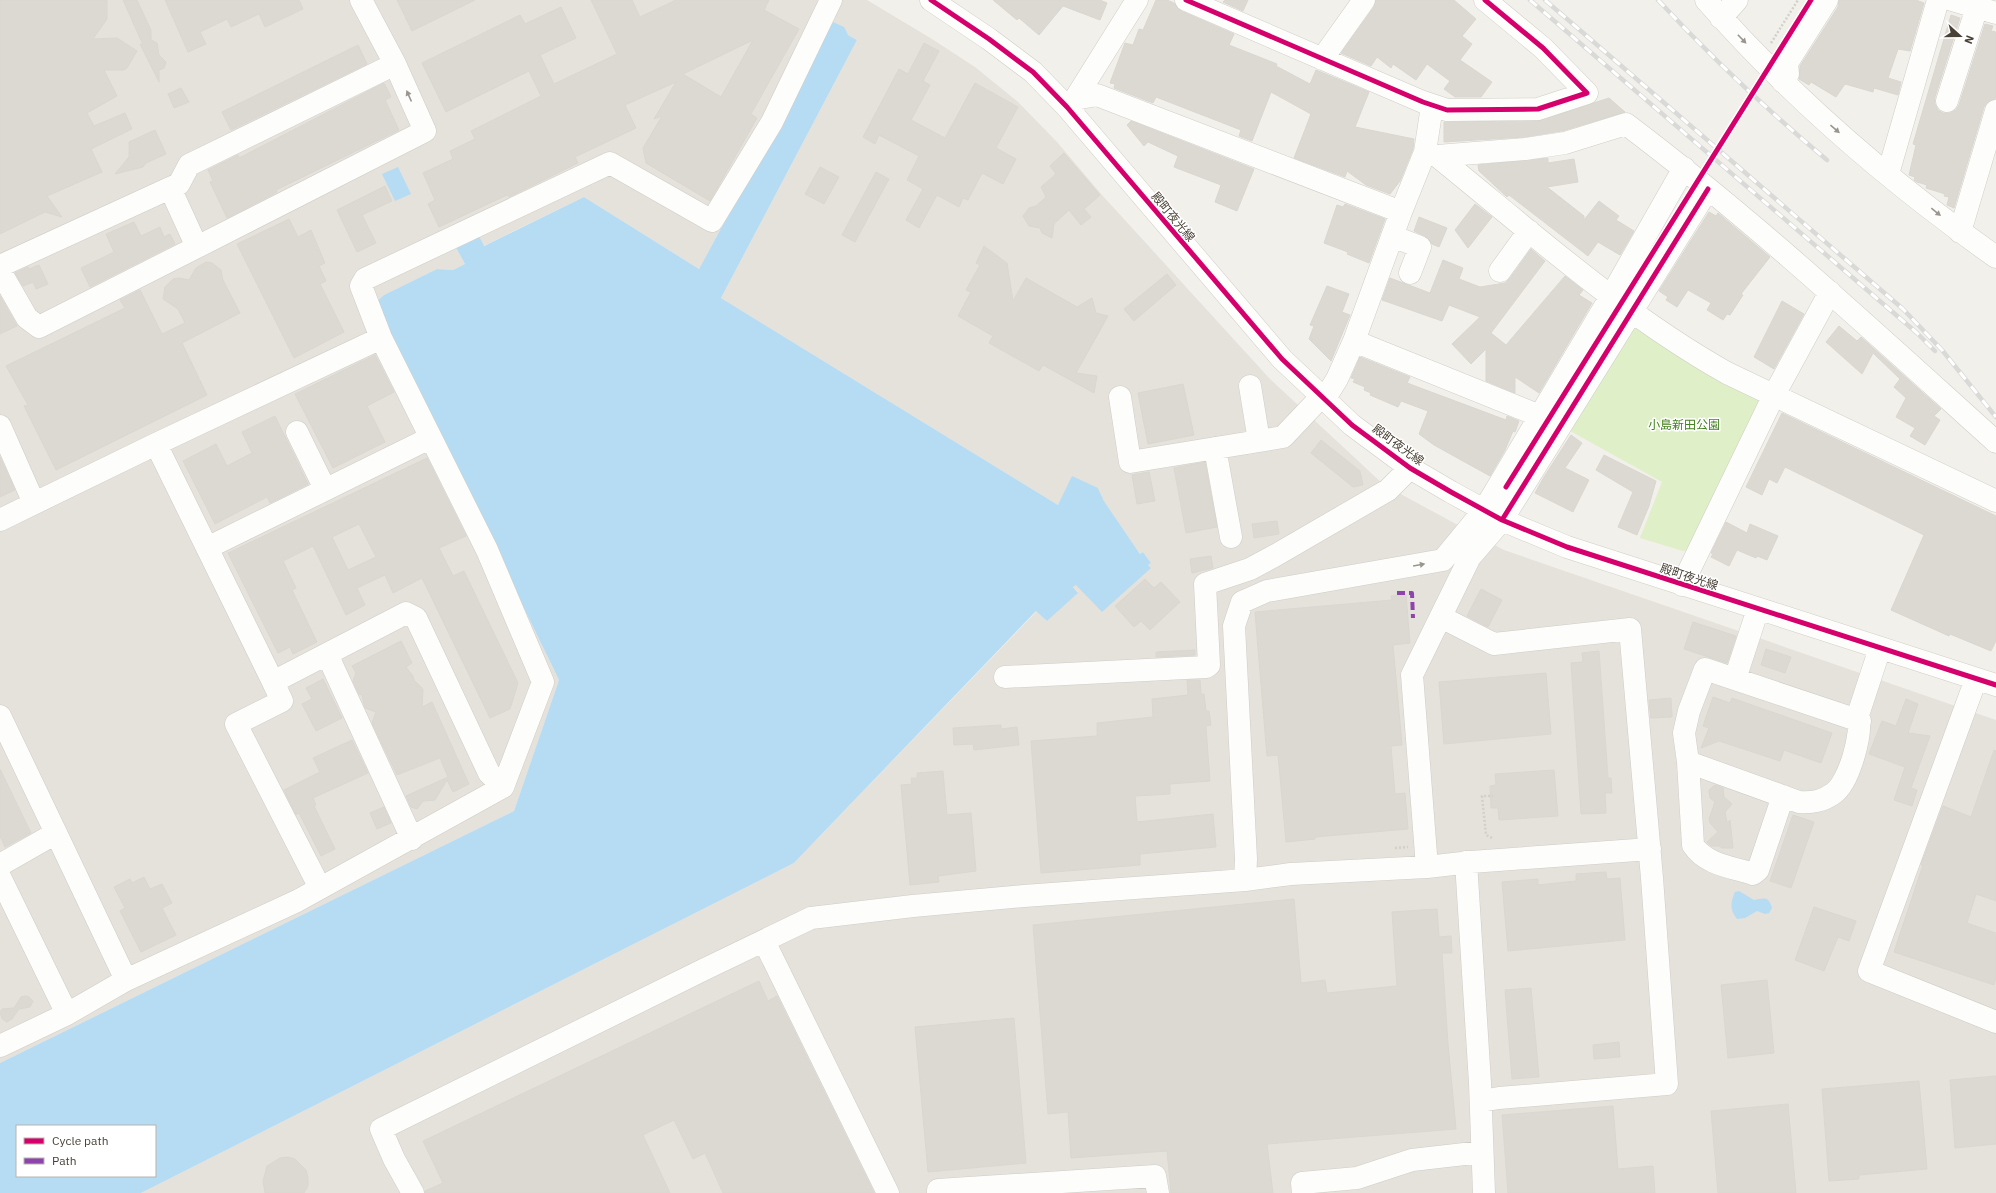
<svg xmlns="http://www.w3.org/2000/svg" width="1996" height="1193" font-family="'IBM Plex Sans','Noto Sans JP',sans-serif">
<rect width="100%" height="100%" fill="#f2f0ea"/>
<!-- industrial -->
<path fill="#e5e1db" d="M0,0H867L932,39L975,67L1018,102L1057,142L1102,195L1270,379L1384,485L1504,550L1996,720V1193H141L794,863L1037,611L1047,621L1078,592L1073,587L1076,584L1151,568L1148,565L1151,563L1143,552L1140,554L1104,501L1098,488L1058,505L721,298L857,40L848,35L833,22L699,269L584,197L483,246L454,244L465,264L453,270L437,269L384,295L375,303L559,680L514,811L0,1063Z"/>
<!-- green -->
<path fill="#dfefc7" d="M1632,319L1761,395L1765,404L1690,550L1683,551L1640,538L1662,482L1565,428Z"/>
<!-- water -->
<path fill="#b6dcf4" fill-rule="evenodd" d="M833,22L844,27L848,35L857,40L721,298L1058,505L1072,476L1098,488L1104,501L1140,554L1143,552L1151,563L1148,565L1151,568L1102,612L1076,585L1073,587L1078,593L1047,621L1036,611L794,863L141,1193H0V1063L514,811L559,680L375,303L384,295L437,269L453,270L465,264L454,244L477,232L484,246L584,197L699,269ZM17,1126H155V1176H17Z
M398,167L411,194L395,201L382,174Z
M1739,891L1754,900C1764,898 1769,896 1772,908L1769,913L1765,914L1757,911L1745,918L1737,919C1730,911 1730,902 1735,892Z"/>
<!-- building -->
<path fill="#dcd9d2" stroke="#dad7d0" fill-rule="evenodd" d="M0,0H107V19L93,39L117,38L137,51L127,68L124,70H104L117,96L87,113L94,126L125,113L132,129L91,149L102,172L47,196L62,217L45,212L0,234Z
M123,0H137L151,30V40L157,43L159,55L166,62L164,68L159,70V82L140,44L143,45Z
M165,0H299L303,9L265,27L259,14L231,27L227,19L200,32L206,44L188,52Z
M397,0H475L412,31Z
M591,0H632L640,17L676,0H769L764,10L799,29L751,114L757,118L710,201L646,163L643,148L662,116L654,119L676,82L625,105L636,128L575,157L578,163L509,197L507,195L439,227L428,204L435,200L423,173L453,159L450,151L475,139L471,131L541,96L529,71L446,112L422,63L520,15L525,24L561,7L576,38L540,55L554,84L617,54ZM753,40L721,97L683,74Z
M993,0H1100L1107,3L1100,20L1063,6L1039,35L1019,18L1017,20Z
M1156,0H1167L1174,3L1181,11L1234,34L1229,45L1277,64L1276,66L1310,84L1316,70L1369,92L1355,127L1414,139L1413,149L1400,181L1390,194L1366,185L1347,171L1345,177L1294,158L1311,114L1271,92L1252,141L1239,136L1241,130L1156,97L1153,103L1114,88L1115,84L1110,83L1125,43L1133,45L1139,29L1143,30Z
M1225,0H1248L1243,11L1223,2Z
M1376,0H1454L1476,19L1462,36L1472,44L1460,60L1492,82L1481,97H1455L1444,89L1450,81L1427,64L1416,80L1393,64L1391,68L1377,57L1371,66L1341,53L1374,7Z
M1839,0H1916L1924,3L1910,51L1898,49L1888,78L1901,82L1898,95L1874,88L1873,92L1845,84L1836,97L1811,82L1809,85L1799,79L1800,66L1838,7Z
M1951,15L1960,18L1935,97V104L1938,110L1943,113H1950L1956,110L1959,105L1985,24L1993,26L1991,31L1996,32V96L1995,99L1988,102L1984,107L1954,208L1947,205L1949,197L1944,196L1945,194L1926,188L1927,185L1917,182L1914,180L1915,177L1909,175L1916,145L1913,144Z
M924,43L939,51L923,81L930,85L911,120L945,138L975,83L1018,107L996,148L1016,159L1003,184L982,173L968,200L963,198L959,207L937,195L919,228L906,220L923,189L907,180L919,156L879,135L875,144L863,137L899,69L908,74Z
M358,45L367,64L231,130L222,112Z
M384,83L391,97L385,100L399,130L276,190L277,192L227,218L210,182L213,181L208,170L238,155L239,158Z
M181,88L189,102L174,108L168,94Z
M1609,98L1625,112L1562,131L1524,137L1444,142V122L1538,121Z
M1131,121L1254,169L1237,211L1215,202L1221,185L1174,167L1178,156L1148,142L1144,146L1127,125Z
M155,130L166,154L146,163L143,167L115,174L129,157V142Z
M1064,153L1100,195L1084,209L1091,217L1081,225L1069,210L1054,224L1052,238L1042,233L1040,228L1029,226L1023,216L1029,208L1036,206L1046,197L1041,187L1056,174L1050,166Z
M1548,158V163L1574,159L1578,182L1547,187L1584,216V220L1599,201L1619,216L1616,220L1634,231L1620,255L1598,242L1588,256L1509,195L1507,197L1479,171L1478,165Z
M820,167L839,177L824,204L805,194Z
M876,172L889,179L855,242L842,235Z
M385,186L392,201L362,215L376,243L357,252L337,210Z
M1345,204L1385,219L1369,263L1347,254L1348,252L1324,243L1337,205L1343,207Z
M1475,204L1492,217L1468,248L1455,230Z
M1709,212L1716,216L1718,213L1770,257L1741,294L1743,295L1730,315L1727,314L1723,320L1707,310L1711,303L1688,290L1677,307L1666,300L1668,297L1659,291Z
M1419,217L1447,228L1439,247L1432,244L1425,236L1414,231Z
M289,219L298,237L311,230L325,263L319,266L326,281L320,284L344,332L294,358L237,244Z
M134,222L141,236L160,227L164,237L170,234L175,244L90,287L81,268L114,252L106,234Z
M984,246L1007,263L1013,301L1026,278L1077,307L1092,298L1096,313L1108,316L1076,373L1097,376L1094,393L1043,365L1039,371L989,343L993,336L958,316L971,292L966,290L980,265L976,263Z
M1531,249L1545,261L1491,333L1506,345L1565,276L1583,290L1579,295L1592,303L1539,393L1515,377V393L1486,381V349L1471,364L1452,344L1480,317L1449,305L1442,321L1382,300L1390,278L1430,293L1443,260L1463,268L1459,279L1480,287L1505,283L1510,278Z
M206,262L212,263L221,270L223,280L240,313L182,343L207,395L56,470L24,406L28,405L6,366L125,308L120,300L140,290L162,334L185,323L178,309L163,299L165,287L173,279L179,278L189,280L196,268Z
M39,265L48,284L36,289L33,282L23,286L15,273L28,267L29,269Z
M1167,274L1176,285L1134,321L1124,309Z
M1327,286L1349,294L1342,312L1350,315L1331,361L1309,339L1314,326L1310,325Z
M0,296L17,326L0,334Z
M1782,301L1804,314L1774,369L1754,357Z
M1839,326L1857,341L1861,337L1941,409L1934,416L1940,420L1925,445L1910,436L1915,428L1896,417L1906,398L1894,387L1900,379L1873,353L1862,374L1826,342Z
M375,355L394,392L367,406L385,442L333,468L295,394Z
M1360,357L1410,377L1407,383L1506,420L1507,416L1519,421L1515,432L1513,431L1505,450L1490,476L1434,445L1419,434L1428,411L1401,401L1398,407L1370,395L1371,393L1364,390L1365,387L1353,382L1355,379L1351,378Z
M1183,384L1194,435L1148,444L1138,393Z
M1782,413L1996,516V641L1991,651L1950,634L1949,636L1891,610L1924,535L1785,467L1777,483L1769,479L1762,495L1746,487Z
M275,416L308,484L270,503L267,497L215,524L183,461L216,444L227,466L252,453L242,432Z
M1571,435L1582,443L1565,468L1589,480L1573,512L1535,493L1544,477Z
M1321,440L1360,471L1363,485L1353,487L1311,453Z
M1604,455L1656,481L1649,506L1637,535L1618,527L1633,492L1596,470Z
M0,457L15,490L0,497Z
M427,458L466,536L439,548L453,576L464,571L518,683L510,709L490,718L422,578L393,593L385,575L357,588L365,605L346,615L313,546L283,561L296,588L292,590L317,642L293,654L290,647L278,653L228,553ZM359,524L376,557L348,570L332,537Z
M1205,462L1217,527L1186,533L1174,468Z
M1149,472L1155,501L1137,504L1132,475Z
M1277,521L1279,534L1254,538L1252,524Z
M1726,522L1747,533L1750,524L1778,536L1767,560L1757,556L1756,558L1737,550L1729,566L1711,557L1713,554L1711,553Z
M1211,556L1213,568L1192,573L1190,559Z
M1145,579L1154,588L1161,582L1180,602L1150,630L1141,621L1134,627L1115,606Z
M1481,589L1502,600L1488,627L1467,616Z
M1406,594L1410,643L1393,645L1402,745L1391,746L1395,794L1405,793L1408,829L1315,837V839L1286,842L1278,755L1267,756L1255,612L1392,600L1391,596Z
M1693,622L1736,636L1727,663L1684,649Z
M401,641L412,663L406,667L413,676L414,680L423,689L422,707L432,702L469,784L453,792L447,780L435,800L423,801L417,809L411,807L406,796L448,777L440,758L397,775L372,723L376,712L365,708L362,695L359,694L353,681L356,673L352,666Z
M1766,649L1791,657L1785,673L1761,665Z
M1195,650V655L1156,657V652Z
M1599,651L1608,778H1611L1612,793H1605L1606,813L1581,814L1571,663L1583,662L1582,653Z
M1546,673L1551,734L1444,744L1439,682Z
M323,679L342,718L316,731L302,704L312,699L306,688Z
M1187,680H1200L1201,694H1204L1206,711H1209L1211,725L1206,726V728L1210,781L1170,784V794L1135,796L1137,822L1213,814L1216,847L1140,854V865L1041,873L1031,741L1097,736V723L1153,717L1152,699L1188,695Z
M1713,697L1730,703L1732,698L1832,733L1821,763L1784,750L1780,761L1719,741L1701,748L1709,728L1703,726Z
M1671,698L1672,717L1651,718L1649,700Z
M1906,699L1918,704L1908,733L1930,736L1911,788L1917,790L1912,806L1894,800L1905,767L1869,754L1882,721L1896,726Z
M1001,725V729L1017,727L1019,745L974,750L973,744L954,745L953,728Z
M352,740L368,773L313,798L316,805L314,806L335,849L321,856L299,813L296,815L284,790L320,772L313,758Z
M1994,750L1996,751V901L1976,894L1967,923L1996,933V977L1994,985L1894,952L1923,865H1921L1943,806L1971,817Z
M0,769L31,833L5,847L0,836Z
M1554,770L1558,816L1499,820L1498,808H1491L1490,786L1496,785L1495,774Z
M943,771L947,815L971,813L976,871L938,876L939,882L910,885L901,785L912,784L911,778H917V773Z
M1715,785L1723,788L1724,797L1732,804L1725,812L1727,823L1730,820L1733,848H1722L1719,846H1711L1707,842L1718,832L1710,823L1709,819L1715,802L1710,798L1709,790Z
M384,807L391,823L377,829L370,813Z
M1793,815L1814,822L1791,888L1770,881Z
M1606,872L1607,879L1620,878L1625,940L1508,951L1502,882L1538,879V885L1576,881V874Z
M144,877L150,889L162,884L172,903L162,908L176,935L141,952L120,911L125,908L114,887L130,879L132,883Z
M1294,899L1301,983L1325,980L1327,993L1397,986L1392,912L1437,909L1439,937L1451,936L1452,953H1442L1448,1044L1456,1129L1267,1144L1273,1193H1171L1167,1151L1071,1158L1068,1112L1048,1114L1033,925Z
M1814,907L1856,921L1849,941L1838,937L1824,971L1795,960Z
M1767,980L1774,1053L1728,1058L1721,985Z
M759,981L768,1001L777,996L874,1193H723L705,1153L693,1159L674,1120L643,1135L670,1193H425V1191L443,1183L423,1141Z
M1531,988L1539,1077L1512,1079L1505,990Z
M25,996H28L33,1001L30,1007L19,1009L12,1019L7,1022L2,1019L0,1012L2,1009L14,1008L21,997Z
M1014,1018L1026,1163L928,1172L915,1027Z
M1619,1042L1620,1057L1594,1059L1593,1045Z
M1996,1076V1144L1955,1148L1950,1080Z
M1919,1081L1927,1169L1859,1175V1179L1829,1181L1822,1089Z
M1788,1104L1796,1193H1718L1711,1111Z
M1613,1106L1618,1169L1653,1166L1655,1193H1508L1502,1115Z
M288,1157L295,1159L306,1170L308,1178V1186L304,1193H265L263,1181L267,1166L280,1158Z"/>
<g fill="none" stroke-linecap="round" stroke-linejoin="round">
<defs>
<path id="minor" d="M931,0L989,39L1033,72L1067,107L1282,359L1352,425L1410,468L1451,492L1502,520L1567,547L1996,685
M1186,0L1423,102L1447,110L1538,109L1587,93L1543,48L1485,0
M1706,0C1791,97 1891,183 1996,257
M1952,0L1996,13
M1721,18L1737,0
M1322,59L1364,0
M1783,82L1788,74L1787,63L1827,0
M1075,99L1097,95L1401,212
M1947,101L1977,7
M1068,106L1075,99L1137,0
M1430,153L1437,156C1530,231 1622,314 1727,373L1996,501
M1437,156L1525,149L1565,143L1626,124C1756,222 1875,333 1996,442
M1888,174L1938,0
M170,188L179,184L189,165L395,64
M1960,232L1996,111
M1392,236L1420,247L1410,273
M197,247L425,131L395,64L361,0
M0,266L170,188L197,247L39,327L27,318L0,271
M1500,271L1529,231
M1354,341L1540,416
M1250,386L1259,441
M1120,397L1130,462L1283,437L1321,397
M1324,400L1337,379L1354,341L1401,212L1425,152L1432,106
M0,426L34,503
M297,432L325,489
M156,444L273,682L406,613L416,618L489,773L503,787
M1215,448L1231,537
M0,520L156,444L381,338
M207,548L430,438
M1682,585L1774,395L1830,292
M1441,617L1494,644L1630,629L1652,878L1667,1084L1499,1098L1481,1101
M327,654L412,839
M1005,677L1206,667L1209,665L1205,584L1250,569L1276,555L1388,490L1410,468
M1735,679L1758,609
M1976,679L1869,971L1996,1022
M273,682L282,701L236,724L320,888
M0,716L56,833L0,865
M1860,721L1705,669L1689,711L1684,733L1688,762L1799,802C1813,803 1823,801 1834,793C1849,782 1863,733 1858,715L1880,648
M1688,762L1693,845C1706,865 1732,867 1753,874L1758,870L1783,796
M56,833L126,980
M1466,862L1480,1083L1484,1193
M1427,867L1412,675L1470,557L1502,520L1708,189
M0,877L67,1014
M1245,880L1246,859L1234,626L1242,602L1267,591L1443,560L1484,510L1611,296L1684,168
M764,941L888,1193
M0,1046L67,1014L126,980L297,901L503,787L543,682L487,550L381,338L361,286L365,279L610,163L712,221L772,122L831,0
M413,1193L394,1159L381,1129L705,969L811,918L913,906L1024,896L1245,880L1291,874L1427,867L1471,862L1650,849
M938,1193V1190L1155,1176L1158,1193
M1303,1193L1302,1183L1357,1178L1412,1160L1482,1152"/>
</defs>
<!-- minor casing -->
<use href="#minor" stroke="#d0cdc7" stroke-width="23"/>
<!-- path -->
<path stroke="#d2d0ca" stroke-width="2.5" stroke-dasharray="2 2" stroke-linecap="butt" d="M1771,43L1798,0
M1492,838L1486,835L1482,796H1493
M1395,848L1408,847"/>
<!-- minor -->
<use href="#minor" stroke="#fdfdfc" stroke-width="22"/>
<defs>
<path id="rail" d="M1530,0L1917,333L1935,351
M1545,0L1903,309L1942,350L1996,417
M1658,0C1711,57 1768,111 1827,160"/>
</defs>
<!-- rail casing -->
<use href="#rail" stroke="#d9d9d8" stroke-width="4.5"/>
<!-- rail -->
<use href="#rail" stroke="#fff" stroke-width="3" stroke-dasharray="9" stroke-linecap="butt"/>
<!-- quiet -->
<path stroke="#8e44ad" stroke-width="4" stroke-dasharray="8 4" stroke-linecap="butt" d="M1397,593H1412L1413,618"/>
<defs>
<path id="cycleway" d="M931,0L989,39L1033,72L1067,107L1282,359L1352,425L1410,468L1451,492L1502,520L1567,547L1996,685
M1186,0L1423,102L1447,110L1538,109L1587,93L1543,48L1485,0
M1506,487L1811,0
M1502,520L1708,189"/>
</defs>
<!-- cycleway casing -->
<use href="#cycleway" stroke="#fff" stroke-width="8"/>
<!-- cycleway -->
<use href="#cycleway" stroke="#d6006c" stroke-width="5"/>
</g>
<!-- one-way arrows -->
<defs><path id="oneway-solid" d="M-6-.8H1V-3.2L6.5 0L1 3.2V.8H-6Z"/></defs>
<g fill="#9a968f">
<use href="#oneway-solid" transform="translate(1742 39) rotate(46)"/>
<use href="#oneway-solid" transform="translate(409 96) rotate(-114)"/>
<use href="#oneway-solid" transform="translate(1835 129) rotate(41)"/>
<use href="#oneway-solid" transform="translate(1936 212) rotate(39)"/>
<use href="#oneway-solid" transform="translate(1419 565) rotate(-10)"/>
</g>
<g text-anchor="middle" stroke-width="3" stroke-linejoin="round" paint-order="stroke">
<!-- street labels -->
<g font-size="12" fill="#494135" stroke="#fff">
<text transform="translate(1173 217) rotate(50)" y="4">殿町夜光線</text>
<text transform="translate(1398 445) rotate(36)" y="4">殿町夜光線</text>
<text transform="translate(1689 577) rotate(18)" y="4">殿町夜光線</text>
</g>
<!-- park labels -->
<g font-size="12" fill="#468221" stroke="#fff">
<text x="1684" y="429">小島新田公園</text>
</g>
</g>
<!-- legend -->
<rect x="16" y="1125" width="140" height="52" fill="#ffffff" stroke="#b6b3ae"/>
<rect x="24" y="1138" width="20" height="6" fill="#d6006c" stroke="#b6b3ae"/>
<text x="52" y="1145" font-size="12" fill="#494135">Cycle path</text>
<rect x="24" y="1158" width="20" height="6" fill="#8e44ad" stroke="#b6b3ae"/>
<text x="52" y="1165" font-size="12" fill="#494135">Path</text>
<!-- north arrow -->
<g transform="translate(1960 36) rotate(111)" stroke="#ffffff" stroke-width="3" paint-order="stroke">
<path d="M0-3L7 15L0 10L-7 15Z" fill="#494135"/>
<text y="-6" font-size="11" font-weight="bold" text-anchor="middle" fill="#494135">N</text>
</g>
</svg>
